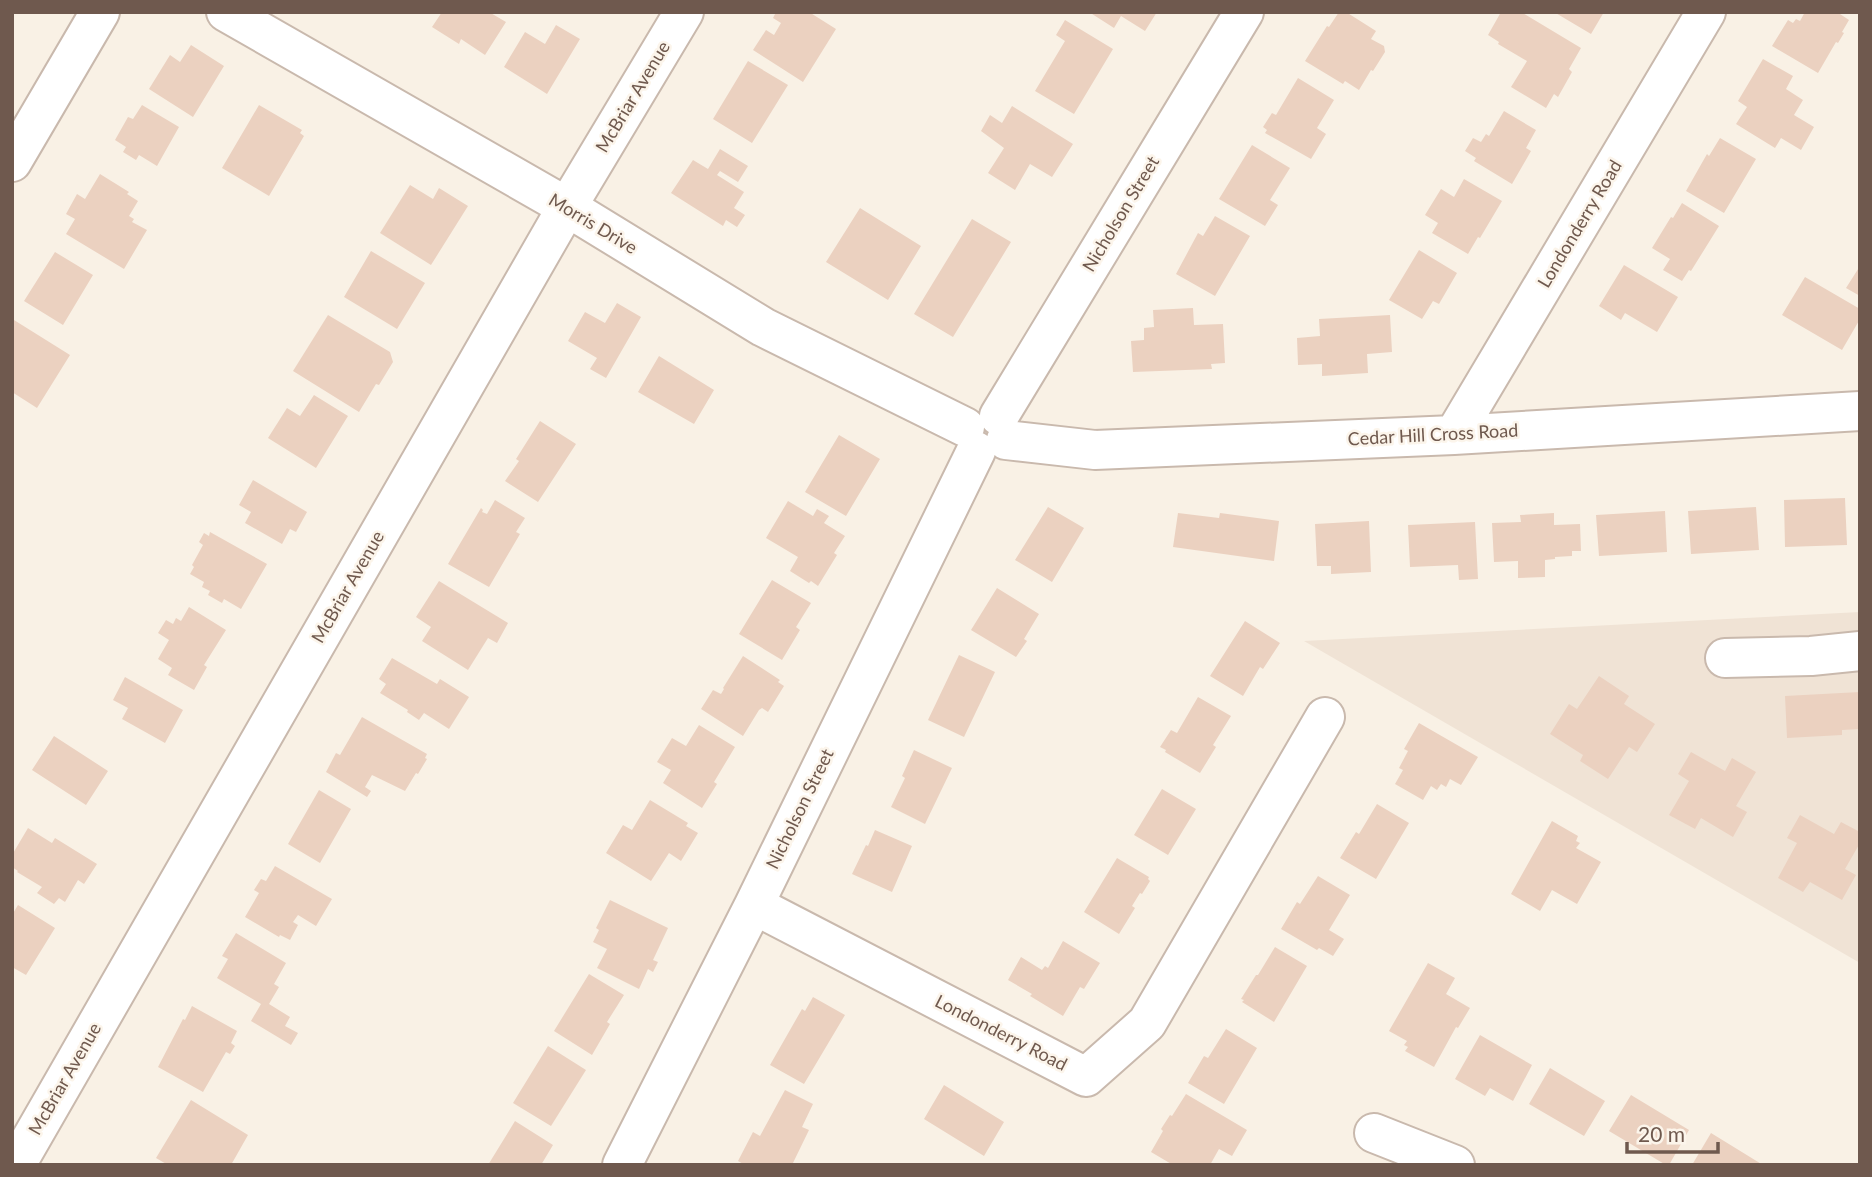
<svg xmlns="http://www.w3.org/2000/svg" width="1872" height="1177" font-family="Lato,sans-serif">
<rect width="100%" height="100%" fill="#f9f1e5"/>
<!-- residential -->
<path fill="#f0e3d5" d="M1860,612V963L1304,641Z"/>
<!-- building -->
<path fill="#ebd1c0" d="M442,12H489L506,22L485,55L461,39L459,44L432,27Z
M776,12H809L836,29L803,82L753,50L766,30L774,35L781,23L773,18Z
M1089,12H1157L1145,31L1121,16L1114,28Z
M1339,12H1346L1376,31L1371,39L1384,46L1385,52L1373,71L1371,70L1359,90L1345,81L1343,84L1305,61L1327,26L1329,27Z
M1501,12H1521L1581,48L1569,69L1572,72L1558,97L1554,94L1546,108L1511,87L1527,61L1498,44L1499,42L1488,35Z
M1554,12H1604L1591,34Z
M1805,12H1837L1849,20L1842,32L1844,33L1838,43L1836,42L1818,73L1772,46L1788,20L1793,23L1796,19L1800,21Z
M1065,20L1113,49L1074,114L1035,91L1065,41L1056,35Z
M556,25L580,39L547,94L504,67L525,32L545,44Z
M191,45L224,66L193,117L149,89L170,55L180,62Z
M1763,59L1793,76L1786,89L1803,100L1794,115L1814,127L1801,150L1781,138L1775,148L1736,124L1747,107L1738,101Z
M748,61L788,85L752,143L713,119Z
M1298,78L1334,100L1317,128L1326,134L1311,159L1265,133L1267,130L1263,127L1272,113L1276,115Z
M142,105L179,127L157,166L139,155L136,160L123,152L126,147L115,140L128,117L133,119Z
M259,105L302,130L300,133L304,136L269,196L222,168Z
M1012,106L1073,144L1052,177L1030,164L1015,190L988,173L1004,148L981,131L990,115L1002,123Z
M1504,111L1536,130L1526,148L1531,151L1512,184L1474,161L1476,158L1465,151L1473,138L1481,142L1486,134L1489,136Z
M1720,138L1756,159L1724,213L1686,191L1707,154L1709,156Z
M1252,145L1290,168L1270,200L1278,205L1265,226L1219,199Z
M720,149L748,166L738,182L720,171L717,175L744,192L734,208L745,215L737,227L726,220L723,226L671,193L693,160L708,169Z
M100,174L129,192L127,194L138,201L129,216L134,219L132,222L147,230L124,269L66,234L75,219L66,214L77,194L85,199Z
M1464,179L1502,201L1480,238L1478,237L1468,254L1432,233L1438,223L1425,215L1441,189L1454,197Z
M410,185L433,199L439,188L468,206L431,265L380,233Z
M1682,203L1719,226L1691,271L1689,270L1682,281L1663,270L1670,259L1652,248L1671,217L1673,218Z
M860,208L921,246L888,300L826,262Z
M1215,216L1250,236L1215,296L1176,274L1198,233L1203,236Z
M972,219L1011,242L953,337L914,314Z
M1419,250L1457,273L1439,304L1433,301L1422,319L1389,300Z
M371,251L425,283L397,329L344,297Z
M55,252L93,275L63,325L24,301Z
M1624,265L1678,297L1657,332L1625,313L1621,320L1599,306Z
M1860,266V296L1846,288Z
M1805,277L1860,309V319L1842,350L1782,315Z
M617,303L641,317L606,378L590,369L597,358L568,341L585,312L605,323Z
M1193,308L1194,325L1223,324L1225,363L1211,364L1212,369L1133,372L1131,341L1144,340V328L1154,327L1153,310Z
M328,315L390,352L393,362L379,385L376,384L359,412L293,371Z
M1390,315L1392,352L1367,354L1368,373L1322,376V364L1298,365L1297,338L1320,336L1319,319Z
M14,320L70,355L37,408L12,392V323Z
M659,356L714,390L694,424L638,392Z
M314,395L348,416L316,468L268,438L287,408L300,416Z
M540,421L576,444L538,502L505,481L519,461L516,459Z
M839,435L880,459L846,516L805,492Z
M253,480L307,512L296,532L290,529L282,544L245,523L251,512L239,505Z
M1845,498L1847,545L1785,547L1784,500Z
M495,500L525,518L516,532L520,534L489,587L448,564L481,508L483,510L482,512L487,514Z
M788,501L813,516L817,509L829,516L824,523L845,536L834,553L837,555L818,586L811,581L809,583L790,571L798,557L766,538Z
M1048,507L1084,528L1052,582L1015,560Z
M1756,507L1759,550L1691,554L1688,511Z
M1665,511L1667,552L1599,556L1596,515Z
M1178,513L1219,518L1220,513L1279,521L1274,561L1173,547Z
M1554,513V525L1580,524L1581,551H1572V556L1555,557V559L1545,560V577L1518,578V561L1494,562L1492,523L1521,522L1520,515Z
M1369,521L1371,572L1331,574V566H1317L1315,524Z
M1475,522L1478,579L1459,580L1458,565L1410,567L1408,525Z
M210,532L267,564L241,609L224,599L222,603L208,595L210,591L202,587L204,582L190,574L194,567L192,565L203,545L199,542L204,533L209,536Z
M772,580L811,603L796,627L800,630L782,660L739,634Z
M439,581L508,623L497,643L488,638L468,670L422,641L431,627L416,617Z
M997,588L1039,614L1024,639L1027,641L1016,657L971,630Z
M189,607L226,630L204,665L207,667L194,690L168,675L172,668L158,659L169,640L158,633L166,620L173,624L176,618L181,621Z
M1245,621L1280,643L1263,669L1260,667L1243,696L1210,676Z
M959,655L995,672L964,737L928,720Z
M743,656L780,680L778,682L784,686L768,712L762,708L759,710L743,736L701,709L713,690L721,694L724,689L723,688Z
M392,658L437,684L440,679L469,697L449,729L424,713L419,720L407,712L408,710L380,693L386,684L379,679Z
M1599,676L1629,696L1624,704L1655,724L1637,752L1629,747L1608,779L1580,761L1583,755L1550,734L1569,704L1577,709Z
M125,677L183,710L165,743L122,719L128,708L113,700Z
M1860,692V729L1842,730V735L1787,738L1785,696Z
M1198,697L1231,716L1213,745L1216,747L1200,773L1165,752L1166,750L1160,747L1171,730L1177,733Z
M362,717L427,754L425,758L427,759L418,774L416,773L405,791L372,775L365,787L371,791L367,797L326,772L336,753L340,755Z
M1419,723L1478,757L1461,785L1450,779L1446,787L1441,784L1437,790L1431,786L1423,800L1395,784L1403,770L1399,768L1408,751L1404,749Z
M699,725L735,747L714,782L717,784L702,808L663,783L671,770L657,762L672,738L686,746Z
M54,736L108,771L86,805L32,770Z
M914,750L952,768L925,824L891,807L905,778L902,776Z
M1691,752L1725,771L1732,758L1756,772L1736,806L1747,812L1733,837L1701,818L1695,829L1669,815L1689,781L1678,774Z
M1162,789L1196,809L1168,855L1134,835Z
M319,790L351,809L320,863L288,844Z
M650,800L688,823L686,826L698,833L681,861L669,853L651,881L606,853L623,825L632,830Z
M1377,804L1409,823L1376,879L1340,858L1356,832L1359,834Z
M1800,815L1834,834L1841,822L1860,832V843L1845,869L1856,875L1842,900L1810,882L1803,892L1778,878L1797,843L1787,838Z
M1552,821L1578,836L1576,841L1580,843L1576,848L1601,862L1577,904L1552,890L1540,911L1511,894Z
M28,828L52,843L55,838L97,864L84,884L78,880L65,902L59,898L54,904L37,893L42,887L17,872L18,871L12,867V855Z
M875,830L912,846L892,892L852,874L866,845L868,846Z
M1117,858L1149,877L1148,879L1150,881L1142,894L1140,893L1132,906L1135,908L1119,934L1084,912Z
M275,866L332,899L316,926L298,915L293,922L298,925L290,940L280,935L279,937L245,917L259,893L254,890L261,879L266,881Z
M1318,876L1350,895L1329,930L1344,939L1333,956L1319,948L1317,950L1281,929L1297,902L1300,904Z
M610,900L668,928L653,960L658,962L653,972L648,969L639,989L597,968L607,949L593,942L599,930L596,928Z
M18,905L55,928L26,975L12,967V915Z
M236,933L286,963L274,984L279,987L269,1004L290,1017L285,1026L298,1033L291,1045L251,1021L261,1004L217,978L228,959L222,956Z
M1063,941L1100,963L1084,989L1080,987L1063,1016L1030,996L1032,994L1008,980L1021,957L1042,970L1045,966L1048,968Z
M1275,947L1307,966L1274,1022L1242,1002L1244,1000L1241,999L1256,975H1258Z
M1428,963L1455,978L1446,994L1470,1008L1458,1028L1456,1027L1434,1067L1405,1051L1408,1047L1404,1045L1407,1041L1389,1031Z
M589,974L624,995L607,1022L610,1024L592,1055L554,1031Z
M813,997L845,1015L804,1084L770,1065L802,1009L805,1011Z
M192,1006L237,1031L231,1043L235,1046L230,1054L226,1052L203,1092L158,1067L183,1019L185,1020Z
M1226,1029L1257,1048L1224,1104L1188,1083L1204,1056L1208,1058Z
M1480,1035L1532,1065L1513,1101L1490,1088L1485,1096L1455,1079Z
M548,1046L586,1070L551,1126L513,1103Z
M1550,1068L1605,1101L1584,1136L1529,1104Z
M944,1085L1004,1122L984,1156L924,1119Z
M785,1090L813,1104L802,1127L809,1130L792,1165H745L738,1161L753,1132L760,1136Z
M1186,1094L1247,1130L1232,1156L1219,1149L1210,1165H1173L1151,1152L1163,1131L1161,1129L1170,1115L1172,1116Z
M1631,1095L1689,1130L1669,1165H1666L1609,1131Z
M191,1100L248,1135L231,1165H168L156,1158Z
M515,1121L553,1145L541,1165H488Z
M1711,1133L1763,1165H1692Z"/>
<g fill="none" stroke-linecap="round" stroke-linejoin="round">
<defs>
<path id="minor" d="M226,12L567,207L763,327L965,427
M12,162L100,12
M999,416L1244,12
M1454,435L1706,12
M1006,440L1095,450L1454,435L1860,411
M1725,658L1811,656L1860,651
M754,905L1086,1077L1147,1023L1325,717
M1374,1133L1455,1165
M16,1165L567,207L684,12
M622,1165L754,905L976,451"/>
</defs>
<!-- minor casing -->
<use href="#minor" stroke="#c9b9ad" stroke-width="42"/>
<!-- minor -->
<use href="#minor" stroke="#fff" stroke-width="38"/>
</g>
<g text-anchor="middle" stroke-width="5" stroke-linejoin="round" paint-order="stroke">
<!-- street labels -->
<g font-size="18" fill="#6f594e" stroke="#fcf5eb">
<text transform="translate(633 97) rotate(-59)" y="6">McBriar Avenue</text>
<text transform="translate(1121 214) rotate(-59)" y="6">Nicholson Street</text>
<text transform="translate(593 224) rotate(31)" y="6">Morris Drive</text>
<text transform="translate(1580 224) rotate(-59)" y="6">Londonderry Road</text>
<text transform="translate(1433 435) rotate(-3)" y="6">Cedar Hill Cross Road</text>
<text transform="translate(348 587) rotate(-60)" y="6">McBriar Avenue</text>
<text transform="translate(800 809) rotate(-64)" y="6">Nicholson Street</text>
<text transform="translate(1001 1033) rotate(27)" y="6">Londonderry Road</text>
<text transform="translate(65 1079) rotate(-60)" y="6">McBriar Avenue</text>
</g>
</g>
<!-- border -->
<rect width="1872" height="1177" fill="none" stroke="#6f594e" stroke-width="28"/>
<!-- scale -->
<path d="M1627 1142v10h91v-10" fill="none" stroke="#6f594e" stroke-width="3.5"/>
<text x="1638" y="1142" font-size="21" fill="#6f594e" stroke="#fcf5eb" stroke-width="5" paint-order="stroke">20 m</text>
</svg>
